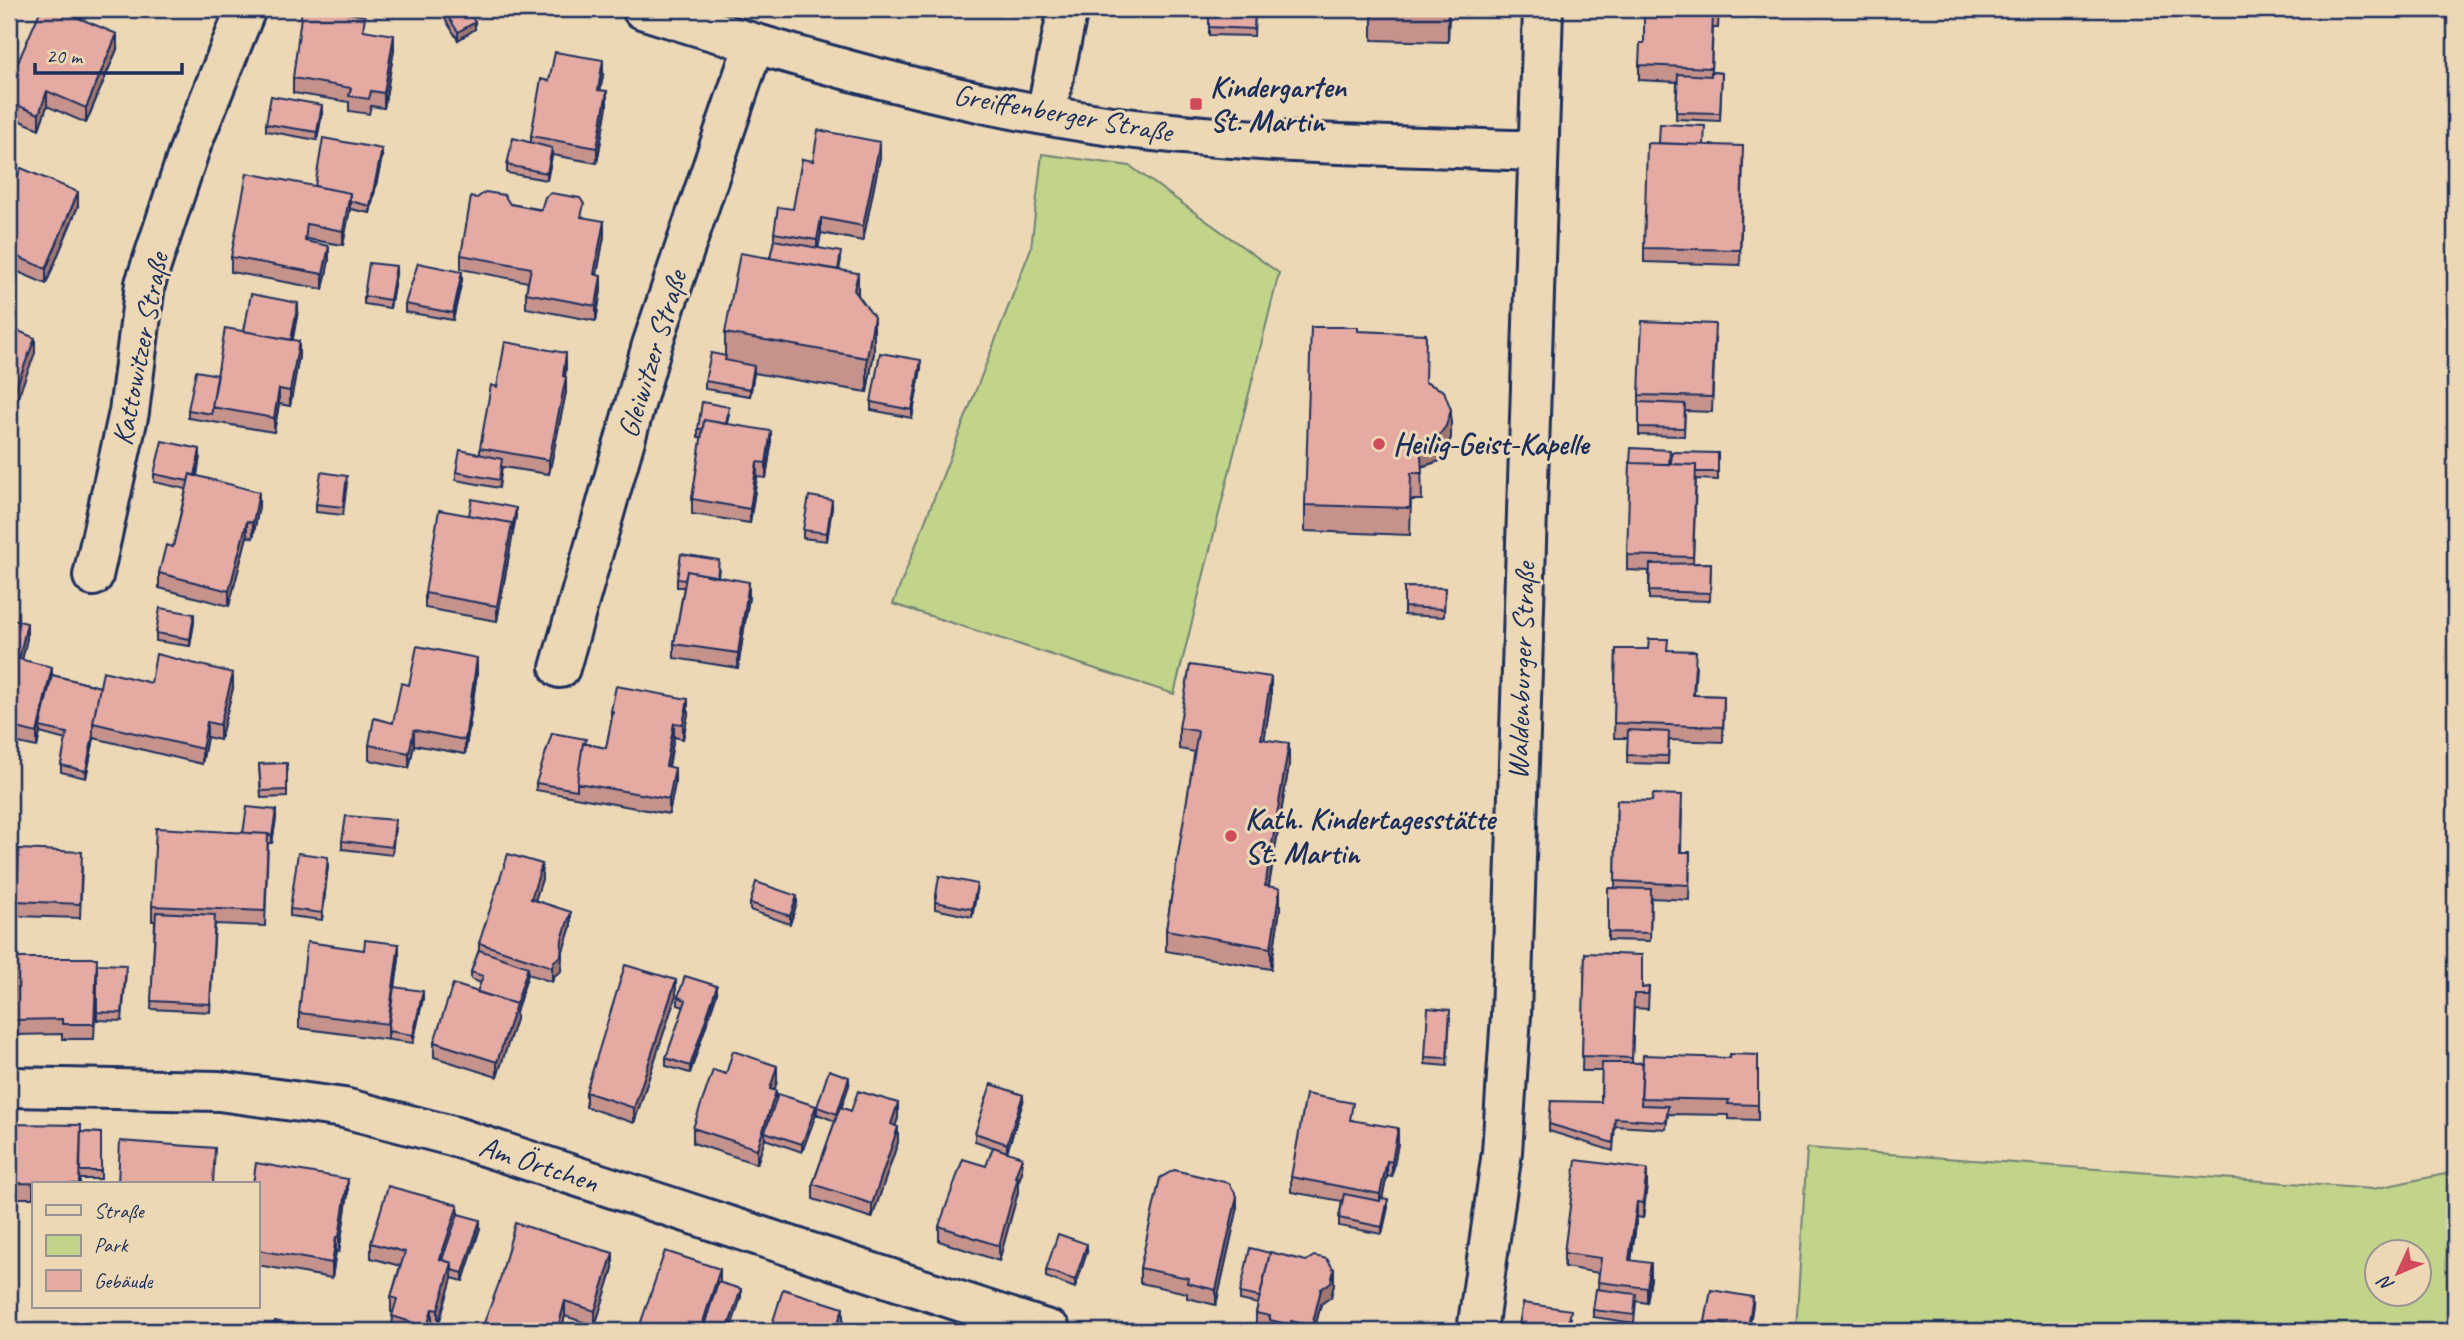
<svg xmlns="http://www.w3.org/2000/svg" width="2464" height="1340" font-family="Caveat,sans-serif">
<rect width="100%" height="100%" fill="#edd8b6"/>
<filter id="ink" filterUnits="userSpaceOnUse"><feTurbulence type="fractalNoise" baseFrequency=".0143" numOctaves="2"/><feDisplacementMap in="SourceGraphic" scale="14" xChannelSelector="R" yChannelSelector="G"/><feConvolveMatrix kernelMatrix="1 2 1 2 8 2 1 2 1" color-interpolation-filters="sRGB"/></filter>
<g filter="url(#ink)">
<!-- green -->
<path fill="#c1d489" stroke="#6e8274" stroke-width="2" fill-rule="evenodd" d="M1042,154L1130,166L1279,273L1174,694L893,604L1031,248Z
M1807,1148L2373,1189L2455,1172V1331H1796ZM2376,1252H2418V1294H2376Z"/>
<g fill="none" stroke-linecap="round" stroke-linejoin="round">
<defs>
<path id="minor" d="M642,9C798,58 957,105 1119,127C1257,145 1398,145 1537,151
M1046,113L1068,9
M93,576L129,412L145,284L190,148L246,9
M560,668L652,345L754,44
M9,1087L219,1091L344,1108L456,1137L1051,1331
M1477,1331L1502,1152L1511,1015L1543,9"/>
</defs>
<!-- minor casing -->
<use href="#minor" stroke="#1b2f5e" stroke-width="44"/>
<!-- minor -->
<use href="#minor" stroke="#edd8b6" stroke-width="38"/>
</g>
<!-- wall -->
<path fill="#c5938c" stroke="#1b2f5e" stroke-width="2" d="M439,9H466L475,29L458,40Z
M1209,9H1255L1254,36L1209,35Z
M1372,9H1449L1448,42L1372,40Z
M1719,9L1718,28H1713L1711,72L1722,73L1720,121L1676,119L1677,82L1639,80V65L1644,43Z
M365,30L394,50L384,108L371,106L369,114L349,111V102L293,93V78Z
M117,49L86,123L47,106L39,129L9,116V83Z
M603,75L600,90L607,106L597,163L552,155L547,180L507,173V165L531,143V136L549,81Z
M322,113L317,140L266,131V124Z
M1704,145L1743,161L1740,265L1644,262V248Z
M382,157L370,213L350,209L343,245L307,239V241L329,260L323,289L231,272V257L315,186Z
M880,157L863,241L821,233L818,248L841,260L839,270L858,294L874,352L867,392L754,373L750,396L705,389V381L725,355V333L770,258L774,240V233L793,209L813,161Z
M9,199L78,206L46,284L9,268Z
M510,204L584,217L604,236L597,275L601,290L596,321L526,308V293L528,282L461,269V255Z
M396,274L390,308L364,304V296Z
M462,280L453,320L405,312V304Z
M298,311L292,340L299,356L290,406L279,404L274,432L188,418V410L218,375L244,331Z
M1358,331L1426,383L1451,437L1446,453L1440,461L1421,467L1422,500H1411L1410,535L1305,531V505Z
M1715,339L1712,412L1685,411L1684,436L1639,435V395Z
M566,368L565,377L566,392L549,474L502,467L499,488L456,480V472L480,455V448L497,387Z
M921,368L912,418L871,410V402Z
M729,414L727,424L771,445L766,478L757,477L750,523L692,514V499L702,437H698V429Z
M1718,453V480L1696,479L1693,563H1711L1710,601L1649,599V571L1627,570V555L1669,464Z
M200,456L197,476L259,506L253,538L247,536L229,606L159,588V573L173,547L186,489L154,482V474Z
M347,483L343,515L316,512V504Z
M832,507L827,541L803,538V530Z
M469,515L516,516L497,621L425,608V593Z
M719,568L718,577L749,597L738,668L674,658V644L684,587H677V579Z
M1404,587L1445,588L1444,617L1404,615Z
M9,619L27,638L22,660L52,675L100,687L151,683L233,688L220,740L207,737L202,764L94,738L86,778L61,772V765L66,740L40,733L37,747L9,741Z
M194,622L190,646L156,641V633Z
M1616,649L1668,650L1696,666L1694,695L1724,696L1723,742L1669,740L1668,764L1627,763L1628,738H1614Z
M477,673L465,754L414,745L409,768L369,760V745L393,723L409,685Z
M1271,698L1264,740L1289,765L1269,886L1280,909L1271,969L1166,951V930L1195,752L1179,749V728Z
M611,711L688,714L683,739L674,737L669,767L675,783L669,814L536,790V783L586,744L606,748L611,724Z
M287,763V797L261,798L259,764Z
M1617,800L1682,810L1681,852H1690L1689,900L1651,898L1650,941L1608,940V888H1615Z
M276,818L272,843H268L265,926L215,924L210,1012L151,1009L155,921H152V906L243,833Z
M395,828L392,855L342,849V841Z
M328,865L322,920L290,916V909Z
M82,867L80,918L17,916V901Z
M542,879L535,900L571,926L562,954L561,971L554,976L552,982L528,974L516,1012V1019L497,1077L434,1057V1042L477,992L481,983L471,979V972L479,950V943Z
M977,891L972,917L935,909V902Z
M750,903H797L790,924L750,910Z
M1585,953L1642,988L1649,987L1648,1009L1634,1008L1632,1063L1730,1058L1758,1055V1120L1728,1119V1115L1668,1114L1666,1129L1615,1126L1613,1151L1549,1131V1124L1601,1102L1602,1071H1582Z
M15,958L97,966L126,972L122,1021L97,1020V975L94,1039H62V1034L15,1035Z
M399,959L395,987L423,998L413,1043L299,1028V1013Z
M717,993L690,1073L666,1066V1058L684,1007L678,1005V997Z
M676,995L634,1123L586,1107V1092Z
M1450,1017L1447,1066L1425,1064V1057Z
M726,1074L777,1081L774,1091L776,1099L816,1114L802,1152L765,1139L757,1164L693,1143V1128Z
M849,1085L841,1108L851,1111L898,1118L895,1126L898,1142L872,1218L813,1199V1184L835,1121L817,1114V1107Z
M1023,1102L1007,1152L975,1141V1133Z
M1352,1120L1398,1143L1392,1177L1387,1176L1382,1198L1388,1207L1382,1234L1339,1226V1218L1342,1201L1291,1192V1177Z
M9,1124L81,1132L101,1133V1179H80V1184H33V1198H9Z
M986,1166L1022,1172L1018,1183V1192L999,1261L939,1241V1226Z
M257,1184L348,1194L339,1252L336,1251L332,1278L257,1265Z
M1647,1184L1643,1218L1637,1217L1631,1261L1651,1278L1647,1303L1636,1301L1634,1323L1593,1317V1310L1598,1289L1599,1273L1564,1267V1253Z
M1237,1211L1216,1305L1187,1298V1293L1140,1283V1268Z
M458,1214L480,1228L463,1281L452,1278L439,1324L436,1325L432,1323L430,1331H392L393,1313L391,1312V1297L400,1266L371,1258V1243Z
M1087,1252L1075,1288L1046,1277V1270Z
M613,1268L595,1326L565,1316L561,1331H484V1323Z
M1334,1284L1331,1297L1321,1304L1314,1331H1270L1256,1327V1313L1258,1304L1240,1300V1293Z
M1753,1304L1749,1331H1716L1705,1330V1322Z
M1571,1318L1568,1331H1519V1325Z"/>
<!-- shaded-wall -->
<path fill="#a07872" stroke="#1b2f5e" stroke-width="2" d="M1448,9H1449L1448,42Z
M475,22V29L458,40V32Z
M117,34V49L86,123V108Z
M394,35V50L384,108V93Z
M603,60V75L598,104V90Z
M47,91V106L39,129V114Z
M607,91V106L597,163V148Z
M322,105V113L317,140V132Z
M880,142V157L863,241V226Z
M552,148V156L547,180V173Z
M382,149V157L370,213V206Z
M78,192V206L46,284V269Z
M350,193V208L343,245V231Z
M821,218V233L817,255V240Z
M604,221V236L594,289V274Z
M329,246V260L323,289V274Z
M396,266V274L390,308V300Z
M462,272V280L453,320V313Z
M858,273V307L854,290Z
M601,276V290L596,321V306Z
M298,303V311L290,355V347Z
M874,317V352L867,392V358Z
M35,338V353L9,420V405Z
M299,341V356L290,406V391Z
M566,353V368L563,391V376Z
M921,360V368L912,418V410Z
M754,366V373L750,396V389Z
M566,377V392L549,474V460Z
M279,389V404L274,432V418Z
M1451,410V437L1446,453L1440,461L1420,467V441Z
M771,431V445L766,478V463Z
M200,449V456L194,490V482Z
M757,462V477L750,523V509Z
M259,492V506L253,538V523Z
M832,500V507L827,541V533Z
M516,508V516L497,621V606L512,523Z
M247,521V536L229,606V591Z
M749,582V597L738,668V653Z
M194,614V622L190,646V639Z
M27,623V638L19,674V659Z
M477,658V673L465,754V740Z
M52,667V682L40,727V733L37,747V733Z
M233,673V688L220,740V725Z
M1271,677V698L1261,760V739Z
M688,699V714L683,739V724Z
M207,722V737L202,764V749Z
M674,723V737L666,781V766Z
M414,730V745L409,768V753Z
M93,738H94L86,778V771Z
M1289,743V765L1265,907V886Z
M675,768V783L669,814V799Z
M276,810V818L272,843V836Z
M328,857V865L322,920V913Z
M542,864V879L531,913V899Z
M977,884V891L972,917V909Z
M1280,888V909L1271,969V948Z
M797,896V903L790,924V916Z
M571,912V926L562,954L561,971L554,976L552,982V967L554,961L562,939Z
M399,944V959L389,1032L388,1031V1039V1024Z
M528,967V974L516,1012V1019L497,1077V1062Z
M676,980V995L634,1123V1108Z
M717,986V993L690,1073V1066Z
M423,991V998L413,1043V1035Z
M777,1066V1081L770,1104V1089Z
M849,1077V1085L837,1121V1114Z
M776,1091V1106L765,1132V1139L757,1164V1149Z
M1023,1095V1102L1007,1152V1144Z
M898,1103V1118L891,1139V1124Z
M816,1106V1114L802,1152V1144Z
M898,1127V1142L872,1218V1204Z
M1398,1128V1143L1392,1177V1162Z
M1022,1157V1172L1018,1183V1192L999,1261V1246L1015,1177Z
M1387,1161V1176L1380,1208V1194Z
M1647,1169V1184L1643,1218V1203Z
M348,1179V1194L339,1252V1237Z
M1237,1196V1211L1216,1305V1290Z
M1388,1199V1207L1382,1234V1227Z
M1637,1202V1217L1629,1275V1260Z
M458,1205V1219L443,1267L440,1259Z
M480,1220V1228L463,1281V1273Z
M336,1237V1251L332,1278V1263Z
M1087,1244V1252L1075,1288V1280Z
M613,1253V1268L595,1326V1311Z
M452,1263V1278L438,1325V1310Z
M1651,1263V1278L1647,1303V1288Z
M720,1269V1284L705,1331L702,1325Z
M1334,1270V1284L1331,1297L1321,1304L1314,1331H1312V1326L1321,1289Z
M741,1289V1297L730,1331H727Z
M1753,1297V1304L1748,1331V1328Z
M565,1301V1316L561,1331H557Z
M843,1308V1323L840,1331H835Z
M432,1309V1323L430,1331H427V1327Z"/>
<!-- building -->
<path fill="#e5aba3" stroke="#1b2f5e" stroke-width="2" d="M41,9H57L117,34L86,108L47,91L39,114L9,102V83Z
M302,9H326L365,16L363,30L394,35L384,93L371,91L369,99L349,96L351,88L293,78Z
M443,9H466L475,22L458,32Z
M1209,9H1255L1254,29L1209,27Z
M1644,9H1718V13H1713L1711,68L1639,65L1640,43H1644Z
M555,52L603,60L598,90L607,91L597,148L531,136L541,79L549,81Z
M1711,72L1722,73L1720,113L1676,112L1678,74L1711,76Z
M271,96L322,105L317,132L266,124Z
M1660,124L1705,126L1704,145L1659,143Z
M818,130L880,142L863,226L821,218L817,240L774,233L778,207L793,209L802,159L813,161Z
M323,138L382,149L370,206L350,201V193L315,186Z
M513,138L552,148L547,173L507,165Z
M1647,143L1743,146L1740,250L1644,248Z
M21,168L78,192L46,269L9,253V199Z
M247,173L350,193L343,231L307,224L305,241L329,246L323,274L231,257Z
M485,192L504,195L510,204L541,210L545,197L551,193L580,198L584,204L581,217L604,221L594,274L601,276L596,306L526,293L531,268L461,255L471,197L477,198Z
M774,240L841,252L838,270L770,258Z
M740,253L858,273L854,290L874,317L867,358L725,333Z
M369,263L396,266L390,300L364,296Z
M418,263L462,272L453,313L405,304Z
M251,294L298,303L291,340L244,331Z
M1642,321L1715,324L1712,397L1639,395Z
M9,327L35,338L9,405Z
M1311,327H1358V331L1426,334L1425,382L1444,391L1451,410L1446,426L1440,434L1420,441L1422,473H1411L1410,508L1305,505Z
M225,328L299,341L290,391L279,389L274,418L212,407Z
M505,342L566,353L563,376L566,377L549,460L480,448L491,385L497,387Z
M711,353L726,356L725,360L754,366L750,389L705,381Z
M880,353L921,360L912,410L871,402Z
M196,371L218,375L212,407V414L188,410Z
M702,402L729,407L726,424L704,420L703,429H698Z
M1639,402L1685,404L1684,428L1639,427Z
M704,420L771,431L766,463L757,462L750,509L692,499Z
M162,441L200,449L195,476L190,474L188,481L154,474Z
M1631,448L1670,450L1669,464L1630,463Z
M460,450L502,459L499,480L456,472Z
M1672,452L1718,453V472H1696V465L1671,464Z
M1630,463L1696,465L1693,557L1627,555Z
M321,472L347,476L343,507L316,504Z
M190,474L259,492L253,523L247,521L229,591L159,573L166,545L173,547Z
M809,496L832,500L827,533L803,530Z
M472,499L516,508L512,530V523L469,515Z
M439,510L512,523L497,606L425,593Z
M681,554L719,560L717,577L687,571L685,580L677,579Z
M1711,563L1710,593L1649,591L1650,564Z
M687,571L749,582L738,653L674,644Z
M1404,587L1445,588L1444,609L1404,607Z
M160,608L194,614L190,639L156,633Z
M9,619L27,623L19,659L52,667L37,733L9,726Z
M1649,639H1668L1667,650L1696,651L1693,695L1724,696L1723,727L1614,723L1616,649H1648Z
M417,646L477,658L465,740L414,730L409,753L369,745L374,718L393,723L401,683L409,685Z
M156,654L233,673L220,725L207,722L202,749L93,723L103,671L151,683Z
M1190,665L1271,677L1261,739L1289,743L1265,886L1280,888L1271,948L1166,930L1198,731L1179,728Z
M52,675L100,687L93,723V735L86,771L61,765L67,733L40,727Z
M616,686L688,699L683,724L674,723L666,766L675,768L669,799L577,783L583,743L606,748L613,712L611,711Z
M1628,730L1669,732L1668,756L1627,755Z
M552,733L586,739L585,744L583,743L577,783V790L536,783Z
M287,763V790L261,791L259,764Z
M1653,794L1682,795L1680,852H1690L1689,885L1615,881L1617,800L1652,801Z
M247,807L276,810L272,836L268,834L243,833Z
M346,816L395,820L392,847L342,841Z
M156,828L268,834L265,911L152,906Z
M19,849L82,852L80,904L17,901Z
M298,853L328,857L322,913L290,909Z
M508,854L542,864L531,899L571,912L562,939L561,956L554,961L552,967L479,943Z
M939,876L977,884L972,909L935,902Z
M756,882L797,896L790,916L750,903Z
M1608,888L1651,889L1650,933L1608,932Z
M156,912L215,915L210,1004L151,1001Z
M365,940L399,944L388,1024L299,1013L307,942L364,950Z
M479,950L528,967L516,1004L477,992L483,976L471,972Z
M1585,953L1642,955V988L1649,987L1648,994H1634L1632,1058L1582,1056Z
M15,958H97L94,1024H62V1019L15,1020Z
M97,964L126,965L122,1013L97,1012Z
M625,965L676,980L634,1108L586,1092Z
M685,976L717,986L690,1066L666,1058L686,1000L678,997Z
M453,984L516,1004L497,1062L434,1042Z
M394,987L423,991L413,1035L388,1031Z
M1428,1008L1450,1010L1447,1058L1425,1057Z
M733,1051L777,1066L770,1089L776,1091L757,1149L693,1128L713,1070L726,1074Z
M1730,1054L1758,1055V1105L1728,1104L1729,1100L1641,1098L1643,1055L1730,1058Z
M1602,1063H1643L1641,1105L1668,1106L1666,1122L1615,1118L1613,1143L1549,1124L1551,1101L1601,1102Z
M829,1070L849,1077L837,1114L817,1107Z
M991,1084L1023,1095L1007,1144L975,1133Z
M858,1091L898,1103L891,1124L898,1127L872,1204L813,1184L840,1107L851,1111Z
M778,1094L816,1106L802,1144L765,1132Z
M1306,1094L1353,1103L1350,1120L1398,1128L1392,1162L1387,1161L1380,1194L1291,1177Z
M9,1124L81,1125L79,1184L9,1183Z
M81,1132L101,1133V1171H80Z
M120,1141L215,1148L213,1184H118Z
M993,1147L1022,1157L1015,1177H1018L999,1246L939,1226L963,1159L986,1166Z
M1576,1160L1647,1169L1643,1203L1637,1202L1629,1260L1651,1263L1647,1288L1598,1282L1601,1258L1564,1253Z
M256,1163L348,1179L339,1237H336L332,1263L257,1250V1184H253Z
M1174,1170L1229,1183L1237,1196L1216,1290L1187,1283L1188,1278L1140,1268L1160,1178Z
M388,1186L458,1205L440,1259L452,1263L438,1310L432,1309L427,1327L392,1316L397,1299L391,1297L405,1252L371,1243Z
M1344,1194L1380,1201L1381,1198L1388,1199L1382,1227L1339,1218Z
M458,1214L480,1220L463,1273L452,1270V1263L442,1260Z
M515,1223L613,1253L595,1311L565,1301L557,1331H509L484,1323L499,1283Z
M1058,1234L1087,1244L1075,1280L1046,1270Z
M1250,1248L1270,1253L1260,1297L1240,1293Z
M665,1251L720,1269L702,1325L716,1330L715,1331H638Z
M1270,1252L1306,1261L1314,1256L1327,1259L1334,1270L1331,1282L1321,1289L1312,1326L1291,1321V1325L1270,1320V1316L1256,1313Z
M718,1282L741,1289L727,1331H716L704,1326Z
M783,1289L843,1308L835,1331H770Z
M1596,1289L1636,1294L1634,1315L1593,1310Z
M1711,1290L1753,1297L1748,1328L1705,1322Z
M1523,1303L1571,1310L1567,1331L1519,1325Z
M275,1321L302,1327L301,1331H273Z
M437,1323L466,1331H434Z
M900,1326L916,1331H899Z"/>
</g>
<!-- markers -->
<g fill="#d1495b" stroke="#edd8b6" stroke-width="2.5">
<rect x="1189" y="97" width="14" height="14" rx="3.5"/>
<circle cx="1379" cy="444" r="7"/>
<circle cx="1231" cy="836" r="7"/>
</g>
<g text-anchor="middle" stroke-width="6" stroke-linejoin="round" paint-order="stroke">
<!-- poi labels -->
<g font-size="30" font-weight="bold" fill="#1b2f5e" stroke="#edd8b6" text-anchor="start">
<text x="1210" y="97">Kindergarten<tspan x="1210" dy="34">St. Martin</tspan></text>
<text x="1393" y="454">Heilig-Geist-Kapelle</text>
<text x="1245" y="829">Kath. Kindertagesstätte<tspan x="1245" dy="34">St. Martin</tspan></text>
</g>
<!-- street labels -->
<g font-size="30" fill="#1b2f5e" stroke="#edd8b6">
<text transform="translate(1063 113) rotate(10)" y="10">Greiffenberger Straße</text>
<text transform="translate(140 349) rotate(-79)" y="10">Kattowitzer Straße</text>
<text transform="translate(652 354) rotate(-73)" y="10">Gleiwitzer Straße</text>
<text transform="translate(1521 671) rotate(-88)" y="10">Waldenburger Straße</text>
<text transform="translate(539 1164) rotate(18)" y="10">Am Örtchen</text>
</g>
</g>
<!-- margin -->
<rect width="2464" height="1340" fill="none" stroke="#edd8b6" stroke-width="35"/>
<rect x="18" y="18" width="2429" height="1305" fill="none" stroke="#1b2f5e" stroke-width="2.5" filter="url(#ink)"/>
<!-- legend -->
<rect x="32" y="1182" width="228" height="126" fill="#edd8b6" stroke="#999493" stroke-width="2"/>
<rect x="46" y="1205" width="35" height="10" fill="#edd8b6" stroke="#999493" stroke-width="2"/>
<text x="94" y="1218" font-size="21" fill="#1b2f5e">Straße</text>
<rect x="46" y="1235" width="35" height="21" fill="#c1d489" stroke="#999493" stroke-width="2"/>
<text x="94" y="1252" font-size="21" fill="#1b2f5e">Park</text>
<rect x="46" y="1270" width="35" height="21" fill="#e5aba3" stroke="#999493" stroke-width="2"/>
<text x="94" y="1288" font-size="21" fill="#1b2f5e">Gebäude</text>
<!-- north arrow -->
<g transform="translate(2398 1273) rotate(226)"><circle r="33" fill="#edd8b6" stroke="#999493" stroke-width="2"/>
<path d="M0-5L12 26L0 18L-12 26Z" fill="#d1495b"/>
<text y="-10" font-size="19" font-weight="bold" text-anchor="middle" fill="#1b2f5e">N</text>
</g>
<!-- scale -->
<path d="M35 63v10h147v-10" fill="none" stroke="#1b2f5e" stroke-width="3.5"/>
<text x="46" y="63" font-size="21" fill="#1b2f5e" stroke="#edd8b6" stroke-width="5" paint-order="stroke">20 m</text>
</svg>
